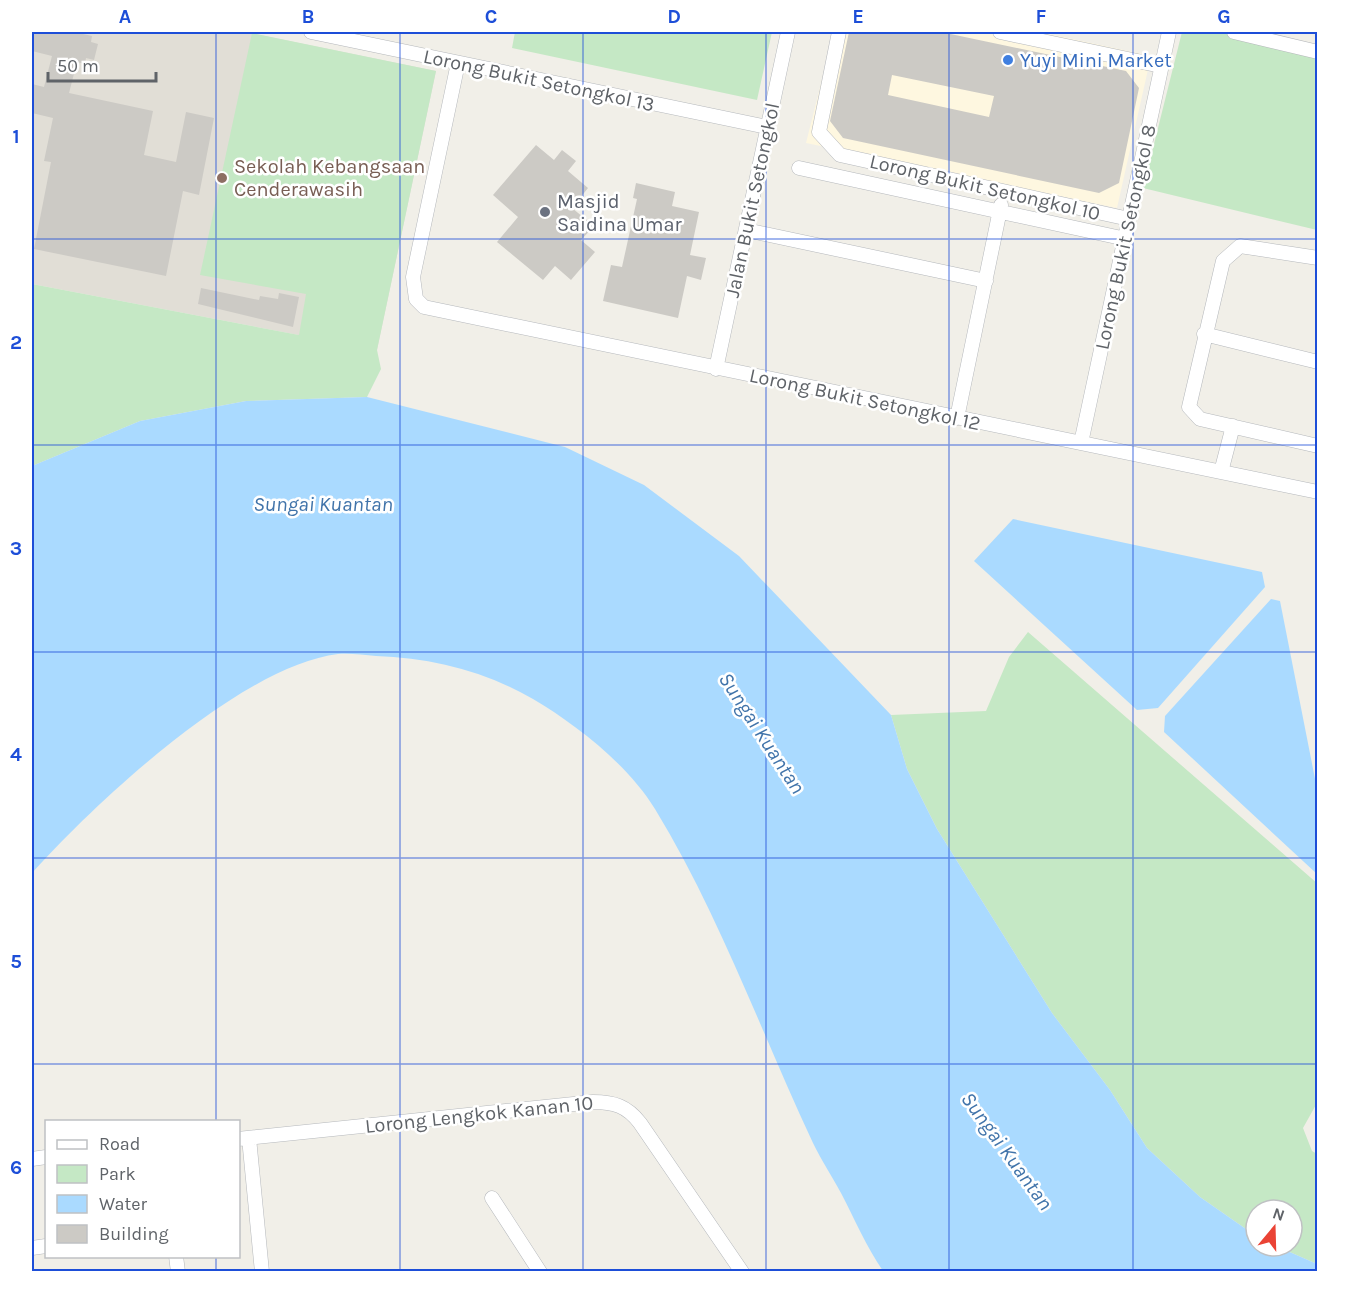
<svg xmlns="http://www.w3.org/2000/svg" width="1349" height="1303" font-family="Karla,sans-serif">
<rect width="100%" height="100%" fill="#f1efe8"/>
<!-- commercial -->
<path fill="#fef7e0" d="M834,32H1040L1151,56L1117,208L806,143Z"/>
<!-- education -->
<path fill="#e1ded6" d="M32,32H245L436,71L377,350L32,284Z"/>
<!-- green -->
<path fill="#c5e8c5" d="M515,32H772L757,100L512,48Z
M1182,32H1228L1317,54V230L1143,188Z
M252,33L436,71L377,350L381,369L367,397L246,401L140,421L32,466V284L299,335L306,294L200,275Z
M1028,632L1318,884L1317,1103L1303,1128L1312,1151L1317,1154V1264L1276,1246H1292V1210H1256V1236L1200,1197L1147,1148L1110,1090L1052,1013L937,829L907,769L891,715L986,711L1009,657Z"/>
<!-- water -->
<path fill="#aadaff" d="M367,397L565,447L644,485L739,556L891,715L907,769L937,829L1052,1013L1110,1090L1147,1148L1200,1197L1256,1236V1246H1276L1317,1264V1271H883C866,1246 855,1220 841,1193C832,1176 821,1160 813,1143C761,1032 719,914 655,809C628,765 577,725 533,699C485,671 432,658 376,656C364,655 350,653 338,654C241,666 96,802 32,873V466L140,421L246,401Z
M1013,519L1262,572L1265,587L1158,708L1137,710L974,561Z
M1271,599L1280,601L1317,789V874L1164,732L1165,716Z"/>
<!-- building -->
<path fill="#cccac5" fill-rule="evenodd" d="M32,32H74L92,36L91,42L98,44L94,60L86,58L85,64L77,62L69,93L153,111L144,155L176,162L186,112L214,118L199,195L183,191L166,276L34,249L51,162L44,161L53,118L32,113V84L44,87L52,56L32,51Z
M849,32H941L1126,71L1139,88L1119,183L1099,193L843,138L830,121ZM892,75L994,96L989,117L888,95Z
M536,145L554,160L562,150L576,161L568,171L588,188L572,208L594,226L581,240L595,252L571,280L555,266L543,280L497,242L518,217L493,195Z
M636,183L675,192L672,206L699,212L690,255L706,258L701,280L687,276L678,318L603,301L611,265L622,267L637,199L633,198Z
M201,288L259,300L260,296L278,299L279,293L299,297L293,327L198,304Z"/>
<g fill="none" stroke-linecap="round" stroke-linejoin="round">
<defs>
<path id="street" d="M311,32L767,127
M839,32L819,132L840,155L1129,219
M1000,32L1161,66
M1234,32L1318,52
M458,63L413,277L416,299L424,307L1318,492
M799,168L1126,239
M746,230L986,281
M1318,258L1240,246L1223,261L1189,407L1200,419L1318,446
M1204,334L1318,362
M716,369L788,32
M957,418L1001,205
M1081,443L1169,32
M1221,472L1233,426
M249,1138L262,1272
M238,1139L593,1102C614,1102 627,1106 640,1123L742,1272
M32,1159L46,1157
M492,1198L540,1272
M32,1248L46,1246
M176,1256L178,1272"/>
</defs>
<!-- street casing -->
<use href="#street" stroke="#b5b8bc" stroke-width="15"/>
<!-- street -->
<use href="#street" stroke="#fff" stroke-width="14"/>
</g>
<!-- grid -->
<path fill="none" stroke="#1d4ed8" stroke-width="1.5" stroke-opacity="0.55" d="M216,32V1122M400,32V1272M583,32V1272M766,32V1272M949,32V1272M1133,32V1272M32,239H1318M32,445H1318M32,652H1318M32,858H1318M32,1064H1318M216,1256V1272"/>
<!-- markers -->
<circle fill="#3f7fe0" stroke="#fff" stroke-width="2" cx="1008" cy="60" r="6"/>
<circle fill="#8d6e63" stroke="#fff" stroke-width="2" cx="222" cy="178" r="6"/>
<circle fill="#6b7280" stroke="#fff" stroke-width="2" cx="545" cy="212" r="6"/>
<g text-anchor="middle" stroke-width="5" stroke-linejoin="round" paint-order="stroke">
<!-- shop labels -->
<g font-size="20" fill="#366cbe" stroke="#fff" text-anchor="start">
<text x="1020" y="67">Yuyi Mini Market</text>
</g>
<!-- street labels -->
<g font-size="20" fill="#5f6368" stroke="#fff">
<text transform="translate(539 80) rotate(12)" y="7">Lorong Bukit Setongkol 13</text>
<text transform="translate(985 187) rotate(13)" y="7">Lorong Bukit Setongkol 10</text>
<text transform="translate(752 200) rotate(-78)" y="7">Jalan Bukit Setongkol</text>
<text transform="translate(1125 237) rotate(-78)" y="7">Lorong Bukit Setongkol 8</text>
<text transform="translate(865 399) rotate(12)" y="7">Lorong Bukit Setongkol 12</text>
<text transform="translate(479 1114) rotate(-6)" y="7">Lorong Lengkok Kanan 10</text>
</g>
<!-- education labels -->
<g font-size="20" fill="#785e54" stroke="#fff" text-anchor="start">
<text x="234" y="173">Sekolah Kebangsaan<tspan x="234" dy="23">Cenderawasih</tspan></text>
</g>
<!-- worship labels -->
<g font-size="20" fill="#5b616d" stroke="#fff" text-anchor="start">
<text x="557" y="208">Masjid<tspan x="557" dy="23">Saidina Umar</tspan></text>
</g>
<!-- water labels -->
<g font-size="21" font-style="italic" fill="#4174aa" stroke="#fff">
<text x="323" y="511">Sungai Kuantan</text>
<text transform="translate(762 733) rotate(57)" y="7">Sungai Kuantan</text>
<text transform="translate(1007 1151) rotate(54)" y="7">Sungai Kuantan</text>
</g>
</g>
<!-- border -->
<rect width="1349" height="1303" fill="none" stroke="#ffffff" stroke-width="66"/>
<!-- legend -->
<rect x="45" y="1120" width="195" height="138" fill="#ffffff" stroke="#bfc1c3" stroke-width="1.5"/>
<rect x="57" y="1140" width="30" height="9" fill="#ffffff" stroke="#bfc1c3" stroke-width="1.5"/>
<text x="99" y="1150" font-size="18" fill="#5f6368">Road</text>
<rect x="57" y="1165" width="30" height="18" fill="#c5e8c5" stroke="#bfc1c3" stroke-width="1.5"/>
<text x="99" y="1180" font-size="18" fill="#5f6368">Park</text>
<rect x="57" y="1195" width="30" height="18" fill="#aadaff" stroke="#bfc1c3" stroke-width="1.5"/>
<text x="99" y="1210" font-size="18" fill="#5f6368">Water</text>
<rect x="57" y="1225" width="30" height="18" fill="#cccac5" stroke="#bfc1c3" stroke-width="1.5"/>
<text x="99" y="1240" font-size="18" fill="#5f6368">Building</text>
<!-- north arrow -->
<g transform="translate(1274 1228) rotate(19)"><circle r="28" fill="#ffffff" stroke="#bfc1c3" stroke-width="1.5"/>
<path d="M0-4.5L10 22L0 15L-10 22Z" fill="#ea4335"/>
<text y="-9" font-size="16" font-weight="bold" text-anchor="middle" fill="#5f6368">N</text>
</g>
<!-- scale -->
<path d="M48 72v9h108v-9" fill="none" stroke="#5f6368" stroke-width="3"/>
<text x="57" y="72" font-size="18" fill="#5f6368" stroke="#ffffff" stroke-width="4.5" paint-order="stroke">50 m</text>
<rect x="33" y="33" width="1283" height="1237" fill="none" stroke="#1d4ed8" stroke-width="2"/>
<g font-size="20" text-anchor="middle" font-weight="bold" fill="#1d4ed8">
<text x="125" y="23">A</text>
<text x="308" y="23">B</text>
<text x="491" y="23">C</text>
<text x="674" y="23">D</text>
<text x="858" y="23">E</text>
<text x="1041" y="23">F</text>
<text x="1224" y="23">G</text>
<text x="16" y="143">1</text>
<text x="16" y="349">2</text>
<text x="16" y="555">3</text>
<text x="16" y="761">4</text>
<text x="16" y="968">5</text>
<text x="16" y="1174">6</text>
</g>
</svg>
